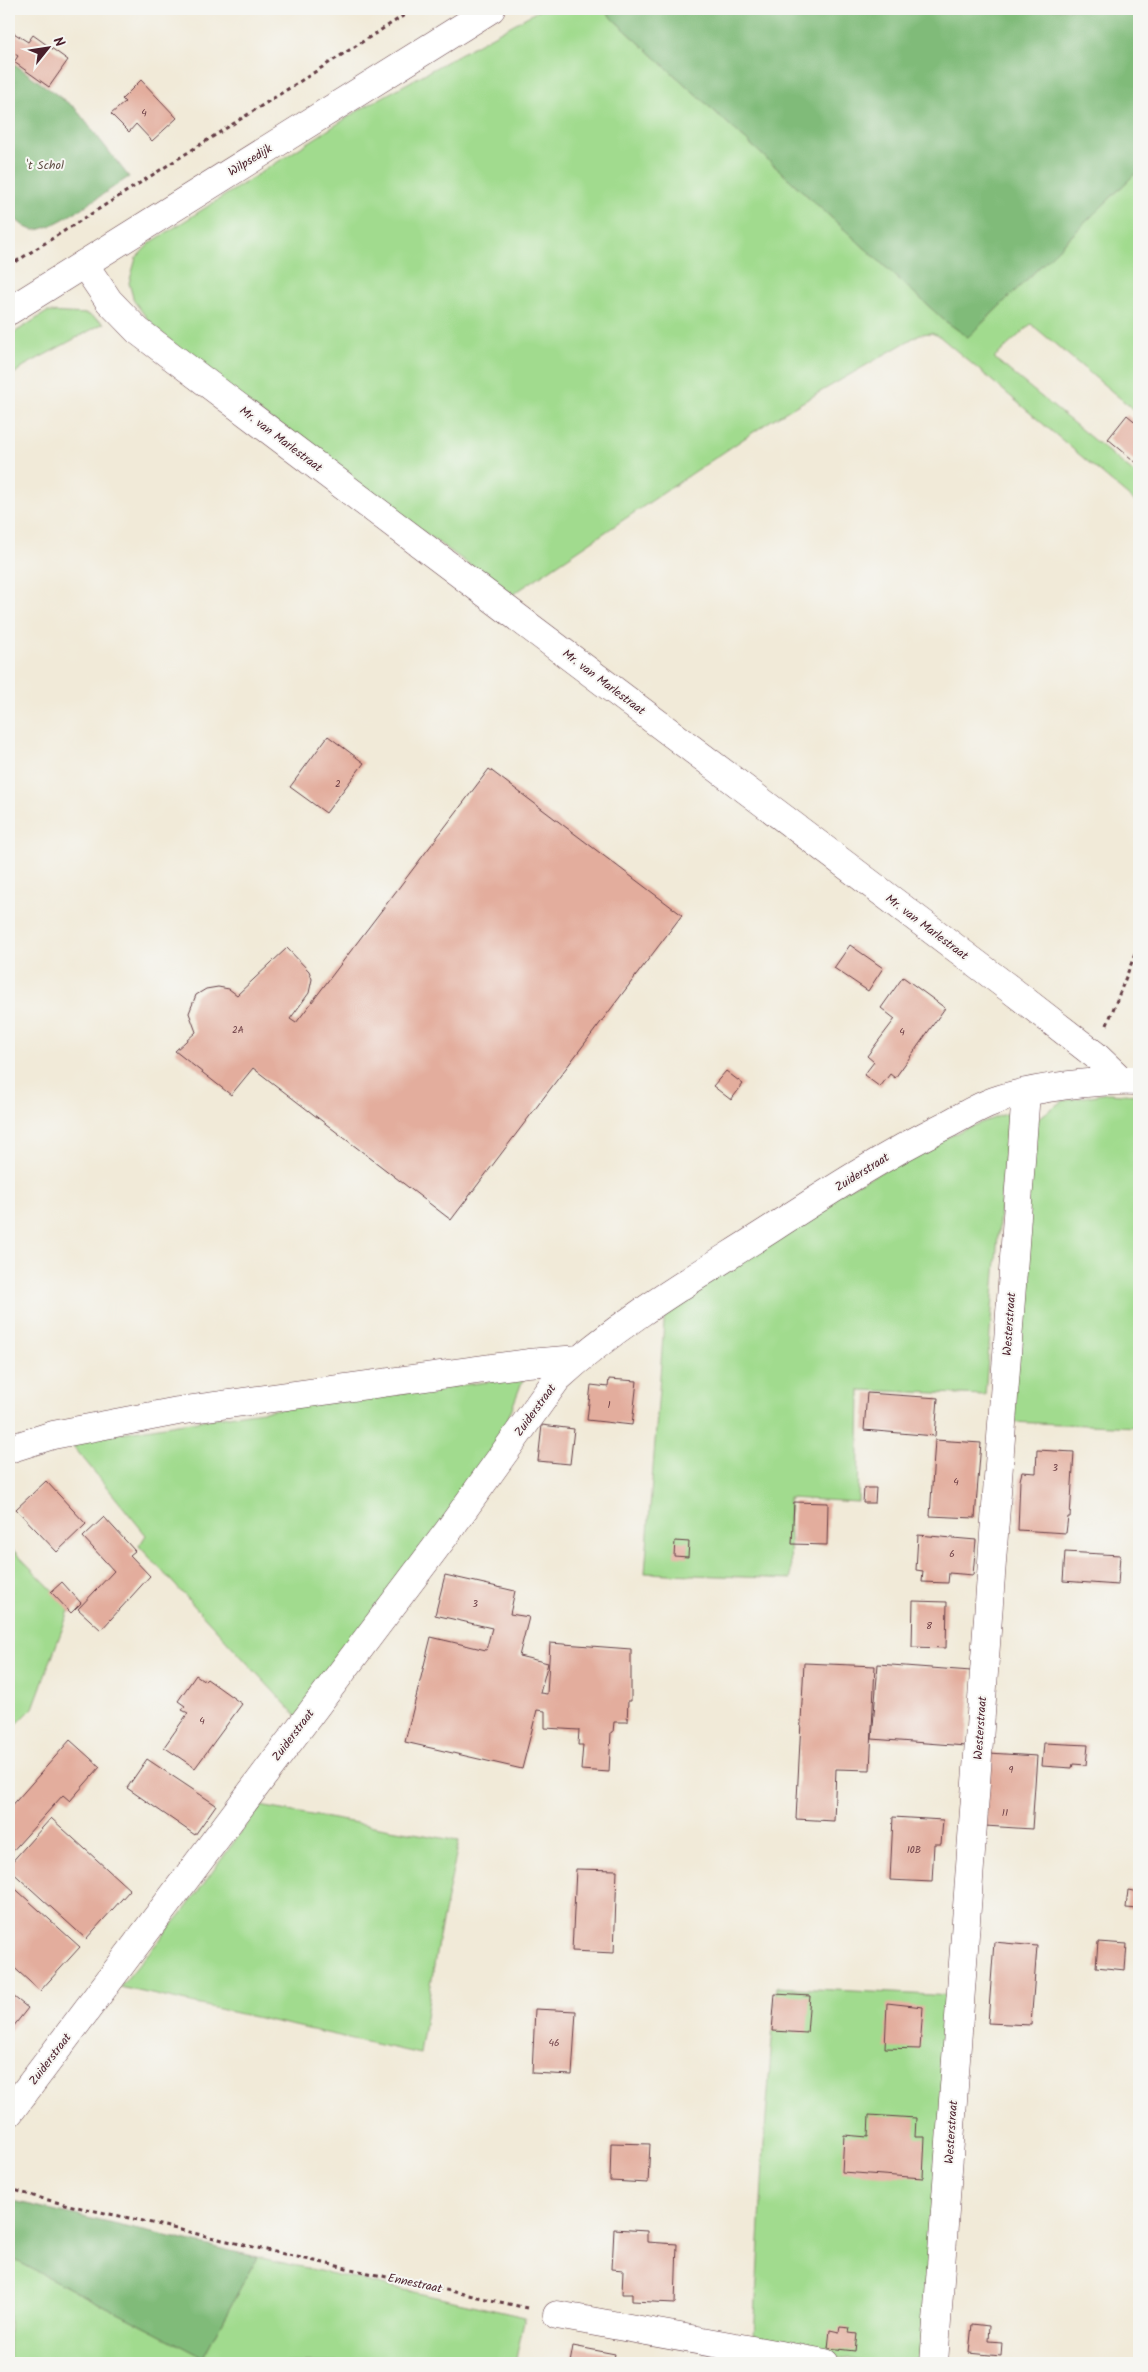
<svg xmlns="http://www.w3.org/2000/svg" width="1148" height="2372" font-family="Kalam,sans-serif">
<rect width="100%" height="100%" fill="#f6f6f2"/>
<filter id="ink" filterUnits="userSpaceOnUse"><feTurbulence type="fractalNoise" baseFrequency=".02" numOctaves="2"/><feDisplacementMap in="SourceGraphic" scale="10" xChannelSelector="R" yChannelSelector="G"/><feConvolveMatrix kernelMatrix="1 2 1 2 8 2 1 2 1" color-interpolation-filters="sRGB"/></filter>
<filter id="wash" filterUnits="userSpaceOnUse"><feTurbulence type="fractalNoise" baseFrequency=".0096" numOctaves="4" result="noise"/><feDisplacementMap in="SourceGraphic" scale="20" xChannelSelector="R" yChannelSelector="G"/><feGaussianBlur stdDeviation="1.12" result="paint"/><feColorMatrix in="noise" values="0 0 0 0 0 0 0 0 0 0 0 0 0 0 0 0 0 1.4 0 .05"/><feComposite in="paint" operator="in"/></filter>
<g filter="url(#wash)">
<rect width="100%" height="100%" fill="#f1ead8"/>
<!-- green -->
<path fill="#a1db8e" stroke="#767d5c" d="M541,9H602L945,321L968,337L1139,170V414L1031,324L994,358L1139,477V505L939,336L931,333L920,334L770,421L512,595L373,496L195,363L149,321L134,301L129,283L136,258L150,243L361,109Z
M47,312L87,314L104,323L24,366L9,378V336Z
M1108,1093L1139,1095V1427L1009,1422L1028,1126L1062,1101Z
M1008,1113L985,1395L860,1390L858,1502L789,1498L791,1579L645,1573L665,1310L838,1194L964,1129Z
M524,1377L495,1452L299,1719L139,1546L146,1535L69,1441L248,1413Z
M9,1546L70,1608L33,1708L9,1732Z
M260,1806L459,1841L438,1941L420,2054L120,1987L184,1911Z
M776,1987L951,1996L924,2354L912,2363H869L754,2338L764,2144Z
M9,2257L203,2357L257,2257L525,2317L515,2363H9Z"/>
<!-- forest -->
<path fill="#80bb79" stroke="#656d52" d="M602,9H1139V170L968,337L945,321Z
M9,60L75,108L129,177C111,188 53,231 34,230C24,229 16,219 9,213Z
M9,2200L257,2257L203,2357L9,2257Z"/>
<g id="blocks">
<!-- building -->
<path fill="#e3ad9d" d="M9,30L28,42L33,35L68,60L49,87L14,62L18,56L9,50Z
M141,80L177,118L152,141L136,124L129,132L111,114L125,102L122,99Z
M1127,415L1139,425V465L1108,439Z
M328,736L364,763L326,813L290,787Z
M489,769L682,915L451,1220L253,1068L231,1095L175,1051L196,1032L189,1013L196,995L206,989L218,987L229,989L237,995L287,948L309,971L312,979L309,993L290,1019L296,1023Z
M850,945L883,968L868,991L834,968Z
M903,977L945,1008L895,1078L890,1074L880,1087L864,1075L874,1062L867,1056L895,1019L881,1008Z
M726,1071L743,1084L731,1100L713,1086Z
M609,1379L637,1381L632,1425L587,1420L591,1385L608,1387Z
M867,1393L938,1398L935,1436L864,1430Z
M542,1425L574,1429L570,1464L538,1461Z
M935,1440L981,1443L975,1518L930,1516Z
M1037,1450L1074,1452L1070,1517H1068L1066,1533L1018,1530L1020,1480L1022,1472L1036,1473Z
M46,1481L86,1524L57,1552L16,1509Z
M864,1488H876L875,1503H863Z
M794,1502L828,1503L827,1545L792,1544Z
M104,1517L135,1551L130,1555L150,1576L101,1630L78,1609L114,1571L83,1537Z
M918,1535L976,1540L973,1575L949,1573L948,1583L922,1582L923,1571L916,1570Z
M675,1541L689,1542L688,1557L674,1556Z
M1065,1552L1120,1555L1118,1585L1063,1581Z
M445,1575L515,1591L510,1614L529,1617L519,1656L548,1663L540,1693L547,1694L550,1643L631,1649V1701H628L627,1722H614L613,1732H611L609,1772L581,1770L583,1745H578L579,1730L545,1728V1711L537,1710L522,1769L405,1742L431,1637L486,1650L492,1628L435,1615Z
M62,1582L81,1603L71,1613L51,1592Z
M913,1601L947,1602L946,1648L912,1647Z
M804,1663L875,1666L870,1770L836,1769L834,1821L796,1819Z
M878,1664L971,1671L966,1746L872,1739Z
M196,1675L205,1681L207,1679L242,1704L195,1768L164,1747L188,1713L182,1710L185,1706L178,1701Z
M70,1740L100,1767L70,1801L63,1795L9,1855V1809Z
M1044,1743L1088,1745L1086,1765L1073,1764L1072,1768L1042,1766Z
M989,1753L1037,1756L1032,1829L985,1826Z
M147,1759L216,1805L195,1835L127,1788Z
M893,1817L943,1820L941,1844H934L932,1882L890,1880Z
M51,1818L130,1890L86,1939L9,1869V1865Z
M576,1869L617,1870L614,1953L572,1951Z
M9,1883L80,1947L40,1991L9,1963Z
M1128,1890L1139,1892V1909L1126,1908Z
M994,1942L1037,1946L1031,2025L988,2023Z
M1098,1942L1127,1944L1125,1970L1096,1967Z
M9,1993L28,2008L9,2032Z
M775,1994L810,1996L807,2033L772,2031Z
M887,2003L923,2007L920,2049L885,2048Z
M535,2009L576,2011L572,2075L532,2073Z
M869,2115L916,2118L915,2137H925L923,2178L842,2172L844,2135L868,2137Z
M611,2143L650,2144L648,2183L610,2181Z
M614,2229L647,2231V2242L677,2244L675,2303L632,2301V2294H622L623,2270L612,2269Z
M972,2324L989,2326L988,2341L1002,2342L1001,2356L969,2353Z
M840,2327L850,2328L849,2333L857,2334L855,2351L828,2348L830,2330L839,2332Z
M573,2346L615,2354L613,2363H570Z"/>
</g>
</g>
<g filter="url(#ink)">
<use href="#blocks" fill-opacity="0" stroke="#633d45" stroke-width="1"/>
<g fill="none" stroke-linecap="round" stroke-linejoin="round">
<defs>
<path id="minor" d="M84,264L109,301L138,331L1010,989L1095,1055L1121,1080
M9,1449L53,1435L178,1411L528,1363L579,1359
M9,2113L449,1530L557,1379C621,1320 698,1276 771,1229C828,1192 885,1155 946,1125C962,1117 977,1107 994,1101C1029,1088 1102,1079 1139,1081
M557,2315L825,2363
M934,2363L1026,1092"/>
<path id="secondary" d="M9,311L491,9"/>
</defs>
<!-- minor casing -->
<use href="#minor" stroke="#633d45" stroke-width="29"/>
<!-- secondary casing -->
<use href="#secondary" stroke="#633d45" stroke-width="29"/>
<!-- path -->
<path stroke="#633d45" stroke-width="3" stroke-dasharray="4 4" stroke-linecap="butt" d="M9,266L414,9
M1107,1025L1139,944
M9,2188C59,2206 112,2213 164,2226C284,2255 406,2281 527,2308
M9,2362L11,2363"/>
<!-- minor -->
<use href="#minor" stroke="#fff" stroke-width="28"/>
<!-- secondary -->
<use href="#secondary" stroke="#fff" stroke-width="28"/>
</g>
</g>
<g text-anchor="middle" stroke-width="4" stroke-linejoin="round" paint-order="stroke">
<!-- number labels -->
<g font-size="10" fill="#704248">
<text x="144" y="116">4</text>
<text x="338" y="787">2</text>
<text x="238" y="1033">2A</text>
<text x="902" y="1035">4</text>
<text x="609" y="1408">1</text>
<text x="1055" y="1471">3</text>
<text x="956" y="1485">4</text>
<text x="952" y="1557">6</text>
<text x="475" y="1607">3</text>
<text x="929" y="1629">8</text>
<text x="202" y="1724">4</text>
<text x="1011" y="1773">9</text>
<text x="1005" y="1816">11</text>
<text x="914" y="1853">10B</text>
<text x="554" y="2046">46</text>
</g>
<!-- street labels -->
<g font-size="12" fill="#4a1f2b" stroke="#f6f6f2">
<text transform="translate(250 160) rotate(-32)" y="4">Wilpsedijk</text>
<text transform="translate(281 439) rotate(37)" y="4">Mr. van Marlestraat</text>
<text transform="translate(604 682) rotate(37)" y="4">Mr. van Marlestraat</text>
<text transform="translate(927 927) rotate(37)" y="4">Mr. van Marlestraat</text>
<text transform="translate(862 1172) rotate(-32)" y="4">Zuiderstraat</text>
<text transform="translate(1009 1324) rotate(-86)" y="4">Westerstraat</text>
<text transform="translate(535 1410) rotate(-54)" y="4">Zuiderstraat</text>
<text transform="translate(980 1728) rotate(-86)" y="4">Westerstraat</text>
<text transform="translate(293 1735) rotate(-53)" y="4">Zuiderstraat</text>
<text transform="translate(50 2059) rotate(-53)" y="4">Zuiderstraat</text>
<text transform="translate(951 2132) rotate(-86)" y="4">Westerstraat</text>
<text transform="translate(415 2283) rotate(12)" y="4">Ennestraat</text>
</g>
<!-- park labels -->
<g font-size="12" fill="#604e44" stroke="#f6f6f2">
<text x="45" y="169">'t Schol</text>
</g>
</g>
<!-- margin -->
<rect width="1148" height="2372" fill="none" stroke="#f6f6f2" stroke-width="30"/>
<!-- north arrow -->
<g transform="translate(48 48) rotate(60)" stroke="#f6f6f2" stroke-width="4" paint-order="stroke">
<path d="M0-4L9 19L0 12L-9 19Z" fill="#4a1f2b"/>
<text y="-8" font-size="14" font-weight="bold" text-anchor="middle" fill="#4a1f2b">N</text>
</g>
</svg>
